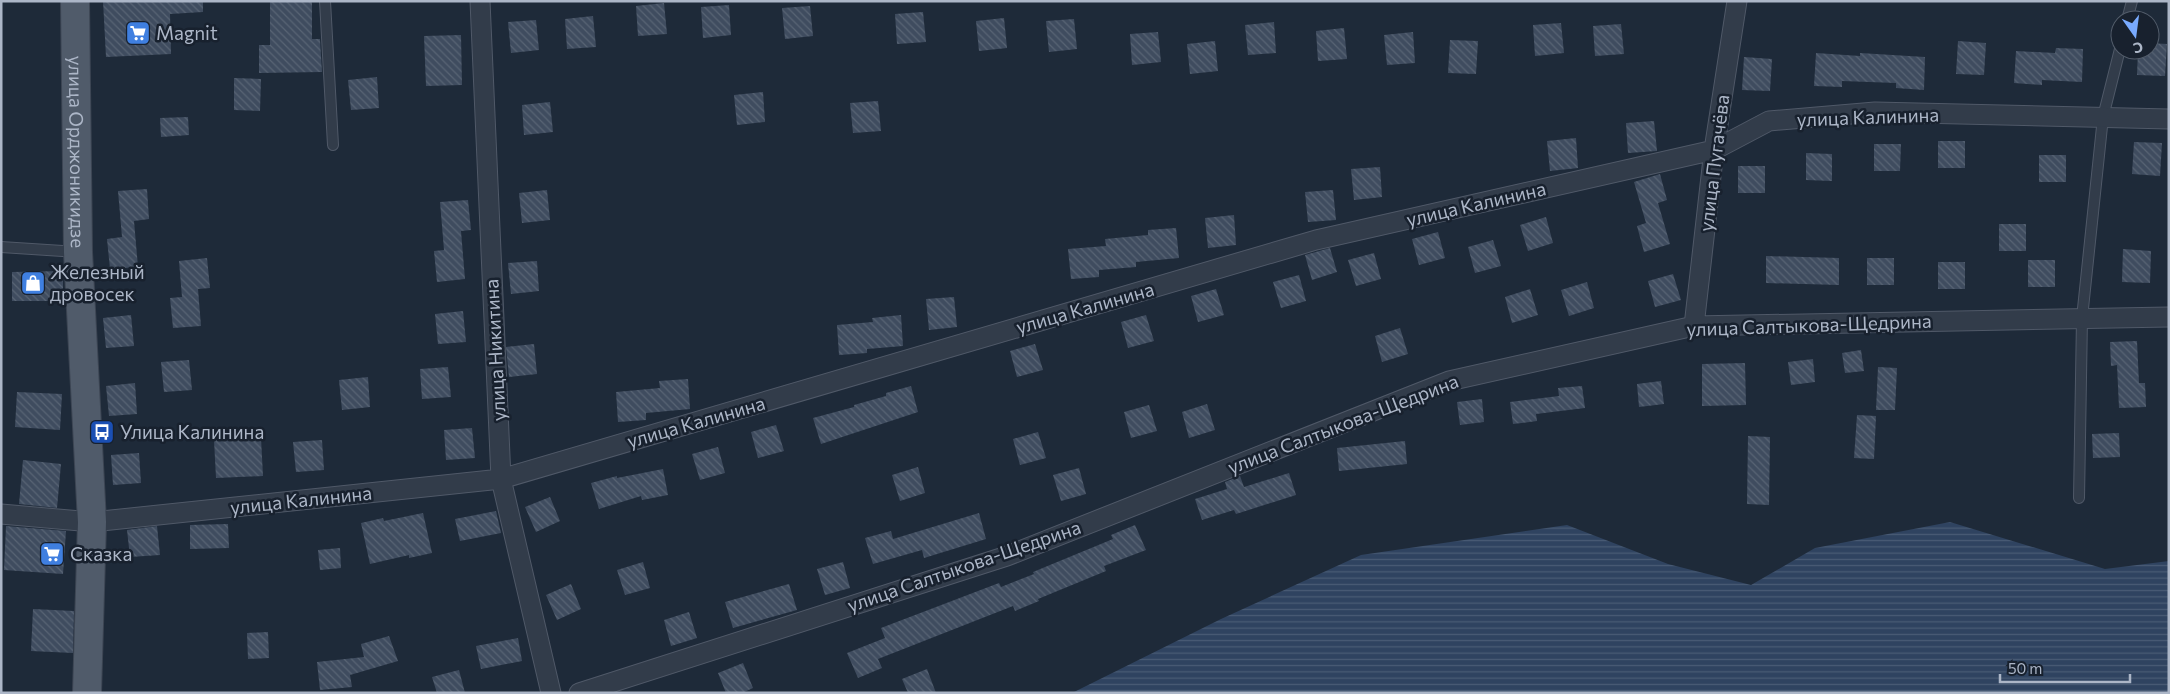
<svg xmlns="http://www.w3.org/2000/svg" width="2170" height="694" font-family="Commissioner,sans-serif">
<defs>
<pattern id="water-rules" width="6" height="5" patternUnits="userSpaceOnUse" patternTransform="scale(1.25)"><rect width="6" height="5" fill="#2f4360"/><path d="M0 2.5h6" fill="none" stroke="#4a5c75"/></pattern>
<pattern id="building-back-hatch" width="6" height="6" patternUnits="userSpaceOnUse" patternTransform="scale(1.25)"><rect width="6" height="6" fill="#3f4c5f"/><path d="M-1 5l2 2M0 0l6 6M5-1l2 2" fill="none" stroke="#586474"/></pattern>
</defs>
<rect width="100%" height="100%" fill="#1e2a39"/>
<!-- water -->
<path fill="url(#water-rules)" d="M1950,522L2105,569L2169,561V693H1072L1221,619L1361,555L1567,525L1668,564L1751,585L1815,548Z"/>
<!-- building -->
<path fill="url(#building-back-hatch)" d="M103,1H203V12L170,14L171,54L106,57Z
M270,1H312V39H320L322,72L259,73V45H270Z
M664,3L667,34L638,36L636,6Z
M729,5L731,35L703,38L701,7Z
M810,6L813,36L785,39L782,8Z
M923,12L926,42L897,44L895,14Z
M593,16L596,47L567,49L565,19Z
M1004,18L1007,48L979,51L976,21Z
M1074,19L1077,49L1049,52L1046,21Z
M536,20L539,50L511,53L508,22Z
M1274,22L1276,53L1248,55L1245,25Z
M1561,23L1564,53L1535,56L1533,25Z
M1621,24L1624,54L1595,56L1593,26Z
M1344,28L1347,59L1318,61L1316,31Z
M1158,32L1161,62L1132,65L1130,34Z
M1413,32L1415,63L1387,65L1384,35Z
M461,35L462,85L426,86L424,36Z
M1450,40L1478,41L1476,74L1448,73Z
M1215,41L1218,71L1190,74L1187,44Z
M1958,41L1986,43L1984,75L1956,74Z
M2150,43L2167,44L2165,76L2137,75L2138,50H2150Z
M2056,48L2083,49L2082,82L2042,80V85L2014,83L2016,51L2055,53Z
M1816,53L1860,56V53L1925,57L1924,90L1896,88V83L1842,81V87L1814,86Z
M1744,57L1772,59L1770,91L1742,90Z
M377,77L379,108L351,110L348,80Z
M234,78L261,79L260,111L234,110Z
M763,92L765,122L737,125L734,95Z
M878,101L881,131L853,133L850,103Z
M550,102L553,132L524,135L522,105Z
M188,117L189,135L161,137L160,118Z
M1654,121L1657,151L1628,153L1626,123Z
M1576,138L1578,168L1550,171L1547,141Z
M1938,141H1965V168H1938Z
M2134,142L2162,143L2160,176L2132,174Z
M1874,144H1901L1900,171H1874Z
M1806,153L1832,154V181L1806,180Z
M2039,155H2066V182H2039Z
M1738,166H1765V193H1738Z
M1380,167L1382,197L1354,200L1351,169Z
M1660,174L1667,200L1658,203L1670,244L1644,252L1637,226L1646,223L1634,182Z
M147,189L149,219L134,221L138,267L110,269L107,239L122,237L118,191Z
M547,190L550,220L522,223L519,193Z
M1333,190L1336,220L1308,222L1305,192Z
M468,200L471,230L461,231L465,279L437,282L434,251L444,250L440,202Z
M1234,215L1236,245L1208,248L1205,218Z
M1546,217L1553,243L1528,251L1520,225Z
M1999,224H2026V251H1999Z
M1176,228L1179,258L1136,262V267L1099,270V277L1071,279L1068,249L1106,246L1105,239L1148,235V230Z
M1438,232L1445,258L1419,265L1412,239Z
M1493,240L1501,266L1475,273L1468,247Z
M1330,248L1337,272L1312,280L1305,255Z
M2123,249L2151,251L2150,283L2122,282Z
M1374,253L1381,279L1356,286L1348,260Z
M1766,256L1839,258V285L1766,283Z
M207,258L210,288L198,289L201,326L173,328L170,298L182,297L179,261Z
M1867,258H1894V285H1867Z
M2028,260H2055V287H2028Z
M537,261L539,291L511,294L508,263Z
M1938,262H1965V289H1938Z
M63,271V301H12V272Z
M1673,274L1681,300L1655,307L1648,281Z
M1299,275L1306,301L1281,308L1273,282Z
M1587,282L1594,308L1569,316L1561,290Z
M1216,289L1224,315L1198,322L1191,296Z
M1530,289L1538,315L1512,323L1505,297Z
M954,297L957,327L929,330L926,299Z
M463,311L466,342L438,344L435,314Z
M131,315L134,346L106,348L103,318Z
M901,315L903,346L867,349V353L839,355L837,325L873,322L872,318Z
M1146,315L1154,341L1128,348L1121,322Z
M1400,328L1408,354L1382,362L1375,336Z
M2137,341L2139,383H2145L2146,407L2119,408L2117,365L2111,366L2110,342Z
M534,344L537,374L509,377L506,347Z
M1035,344L1043,370L1017,377L1010,351Z
M1861,350L1864,371L1845,373L1842,353Z
M1813,359L1815,382L1791,385L1788,362Z
M189,360L192,390L164,392L161,362Z
M1745,363L1746,405L1702,406V364Z
M448,367L451,397L422,399L420,369Z
M1878,367L1897,368L1895,410H1876Z
M368,377L370,407L342,410L339,380Z
M688,379L690,409L646,413V420L618,422L616,392L660,388L659,381Z
M1661,381L1664,404L1639,407L1637,384Z
M135,383L137,414L109,416L106,386Z
M911,386L918,412L821,444L813,418L854,407V405L886,396V393Z
M1582,386L1585,408L1536,414L1537,421L1513,424L1510,402L1559,396L1558,388Z
M17,392L62,394L60,430L15,427Z
M1482,399L1484,422L1460,425L1457,402Z
M1207,404L1215,430L1189,438L1182,412Z
M1149,405L1157,431L1131,438L1124,412Z
M1857,415L1876,416L1874,459L1854,458Z
M776,425L784,451L758,458L751,432Z
M472,428L475,458L446,460L444,430Z
M1038,432L1046,458L1020,465L1013,439Z
M2119,433L2120,457L2093,458L2092,434Z
M1748,436L1770,437L1769,505L1747,504Z
M261,438L263,476L216,478L214,440Z
M322,440L324,470L296,472L293,442Z
M1405,441L1407,464L1339,471L1337,448Z
M718,447L725,473L700,480L692,454Z
M139,453L141,483L113,485L111,455Z
M23,460L61,464L57,508L19,504Z
M918,467L925,493L900,501L892,475Z
M1079,468L1086,494L1061,501L1053,475Z
M663,469L668,495L642,500L641,496L599,509L591,483L617,476V478Z
M1289,473L1296,495L1236,514L1234,510L1202,520L1195,499L1227,489L1225,482L1240,476L1244,487Z
M550,497L560,521L536,532L525,507Z
M496,511L501,533L460,541L455,519Z
M423,513L432,553L409,558V555L370,564L361,523L383,518L384,521Z
M979,513L986,539L924,558L922,550L873,564L865,538L891,531L893,539Z
M228,524L229,548L190,549V525Z
M1135,525L1146,550L1104,566L1106,571L1038,599L1039,601L1015,611L1013,606L878,659L882,668L858,678L847,653L885,638L881,628L999,583L1001,587L1034,574L1033,572L1113,539L1111,535Z
M6,526L66,531L63,574L4,570Z
M157,526L160,555L130,557L127,530Z
M340,548L341,568L320,570L318,550Z
M643,562L650,588L625,595L617,570Z
M843,562L850,588L825,595L817,569Z
M571,584L581,609L557,620L546,595Z
M789,584L797,610L733,628L725,602Z
M33,609L74,611L73,653L31,651Z
M689,612L697,638L671,646L664,620Z
M268,632L269,658L248,659L247,633Z
M389,636L398,661L350,675L352,687L320,690L317,662L364,657L361,644Z
M518,638L522,661L481,669L476,646Z
M743,663L753,688L742,693H726L718,673Z
M927,669L936,693H908L902,679Z
M459,670L465,693H437L432,677Z"/>
<g fill="none" stroke-linecap="round" stroke-linejoin="round">
<defs>
<path id="service" d="M325,1L333,145
M2127,20L2132,1
M1,247L78,252
M2079,498L2082,318L2103,117L2120,49"/>
<path id="minor" d="M480,1L501,479L551,693
M1694,326L1714,150L1737,1
M1,514L92,522L501,479L1316,240L1714,150L1769,121L1875,112L2169,119
M579,693L1007,556L1449,381L1694,326L2169,317"/>
<g id="primary">
<path id="s1" d="M75,1L78,252L92,522L87,693"/>
</g>
</defs>
<!-- service casing -->
<use href="#service" stroke="#505968" stroke-width="12"/>
<!-- minor casing -->
<use href="#minor" stroke="#505968" stroke-width="21"/>
<!-- primary casing -->
<use href="#primary" stroke="#3c4553" stroke-width="30"/>
<!-- service -->
<use href="#service" stroke="#323c4a" stroke-width="10"/>
<!-- minor -->
<use href="#minor" stroke="#323c4a" stroke-width="19"/>
<!-- primary -->
<use href="#primary" stroke="#505b6a" stroke-width="28"/>
</g>
<!-- icons -->
<defs>
<symbol id="supermarket-square" viewBox="-11 -11 22 22"><rect x="-9" y="-9" width="18" height="18" rx="4" fill="#3f7fe0" stroke="#18212e"/><path d="M-6-5.5h2.5l.6 2H6L4.5 2H-2.5L-4.4-4H-6ZM-1.5 3.2a1.3 1.3 0 1 0 .1 0ZM3 3.2a1.3 1.3 0 1 0 .1 0Z" fill="#fff"/></symbol>
<symbol id="shop-square" viewBox="-11 -11 22 22"><rect x="-9" y="-9" width="18" height="18" rx="4" fill="#3f7fe0" stroke="#18212e"/><path d="M-5-2.5h2.3a2.7 3.5 0 0 1 5.4 0H5L5.5 6h-11ZM-1.5-2.5h3a1.5 2.3 0 0 0-3 0Z" fill="#fff"/></symbol>
<symbol id="bus-square" viewBox="-11 -11 22 22"><rect x="-9" y="-9" width="18" height="18" rx="4" fill="#1a4fb4" stroke="#18212e"/><path d="M-5-6H5V4H4V6H2V4H-2V6H-4V4H-5ZM-3.5-4V0h7V-4ZM-3.5 1.2v1.5H-2V1.2ZM2 1.2v1.5H3.5V1.2Z" fill="#fff"/></symbol>
</defs>
<g fill-rule="evenodd">
<use href="#supermarket-square" x="124" y="19" width="28" height="28"/>
<use href="#shop-square" x="19" y="269" width="28" height="28"/>
<use href="#bus-square" x="88" y="418" width="28" height="28"/>
<use href="#supermarket-square" x="38" y="540" width="28" height="28"/>
</g>
<g text-anchor="middle" stroke-width="5" stroke-linejoin="round" paint-order="stroke">
<!-- poi labels -->
<g font-size="19" fill="#acb6c7" stroke="#18212e" text-anchor="start">
<text x="156" y="40">Magnit</text>
<text x="50" y="279">Железный<tspan x="50" dy="22">дровосек</tspan></text>
<text x="120" y="439">Улица Калинина</text>
<text x="70" y="561">Сказка</text>
</g>
<!-- street labels -->
<g font-size="19" fill="#acb6c7" stroke="#18212e">
<text transform="translate(1868 117) rotate(-2)" y="7">улица Калинина</text>
<text dy="7" stroke="none"><textPath href="#s1" startOffset="151">улица Орджоникидзе</textPath></text>
<text transform="translate(1714 163) rotate(-83)" y="7">улица Пугачёва</text>
<text transform="translate(1476 204) rotate(-13)" y="7">улица Калинина</text>
<text transform="translate(1085 308) rotate(-16)" y="7">улица Калинина</text>
<text transform="translate(1809 325) rotate(-2)" y="7">улица Салтыкова-Щедрина</text>
<text transform="translate(495 350) rotate(-93)" y="7">улица Никитина</text>
<text transform="translate(696 422) rotate(-16)" y="7">улица Калинина</text>
<text transform="translate(1343 424) rotate(-21)" y="7">улица Салтыкова-Щедрина</text>
<text transform="translate(301 500) rotate(-6)" y="7">улица Калинина</text>
<text transform="translate(964 566) rotate(-19)" y="7">улица Салтыкова-Щедрина</text>
</g>
</g>
<!-- border -->
<rect width="2170" height="694" fill="none" stroke="#acb6c7" stroke-width="5"/>
<!-- north arrow -->
<g transform="translate(2135 35) rotate(166)"><circle r="24" fill="#18212e" stroke="#535d6b"/>
<path d="M0-4L9 19L0 12L-9 19Z" fill="#79abff"/>
<text y="-8" font-size="14" font-weight="bold" text-anchor="middle" fill="#acb6c7">С</text>
</g>
<!-- scale -->
<path d="M2000 674v8h130v-8" fill="none" stroke="#acb6c7" stroke-width="2.5"/>
<text x="2008" y="674" font-size="15" fill="#acb6c7" stroke="#18212e" stroke-width="4" paint-order="stroke">50 m</text>
</svg>
